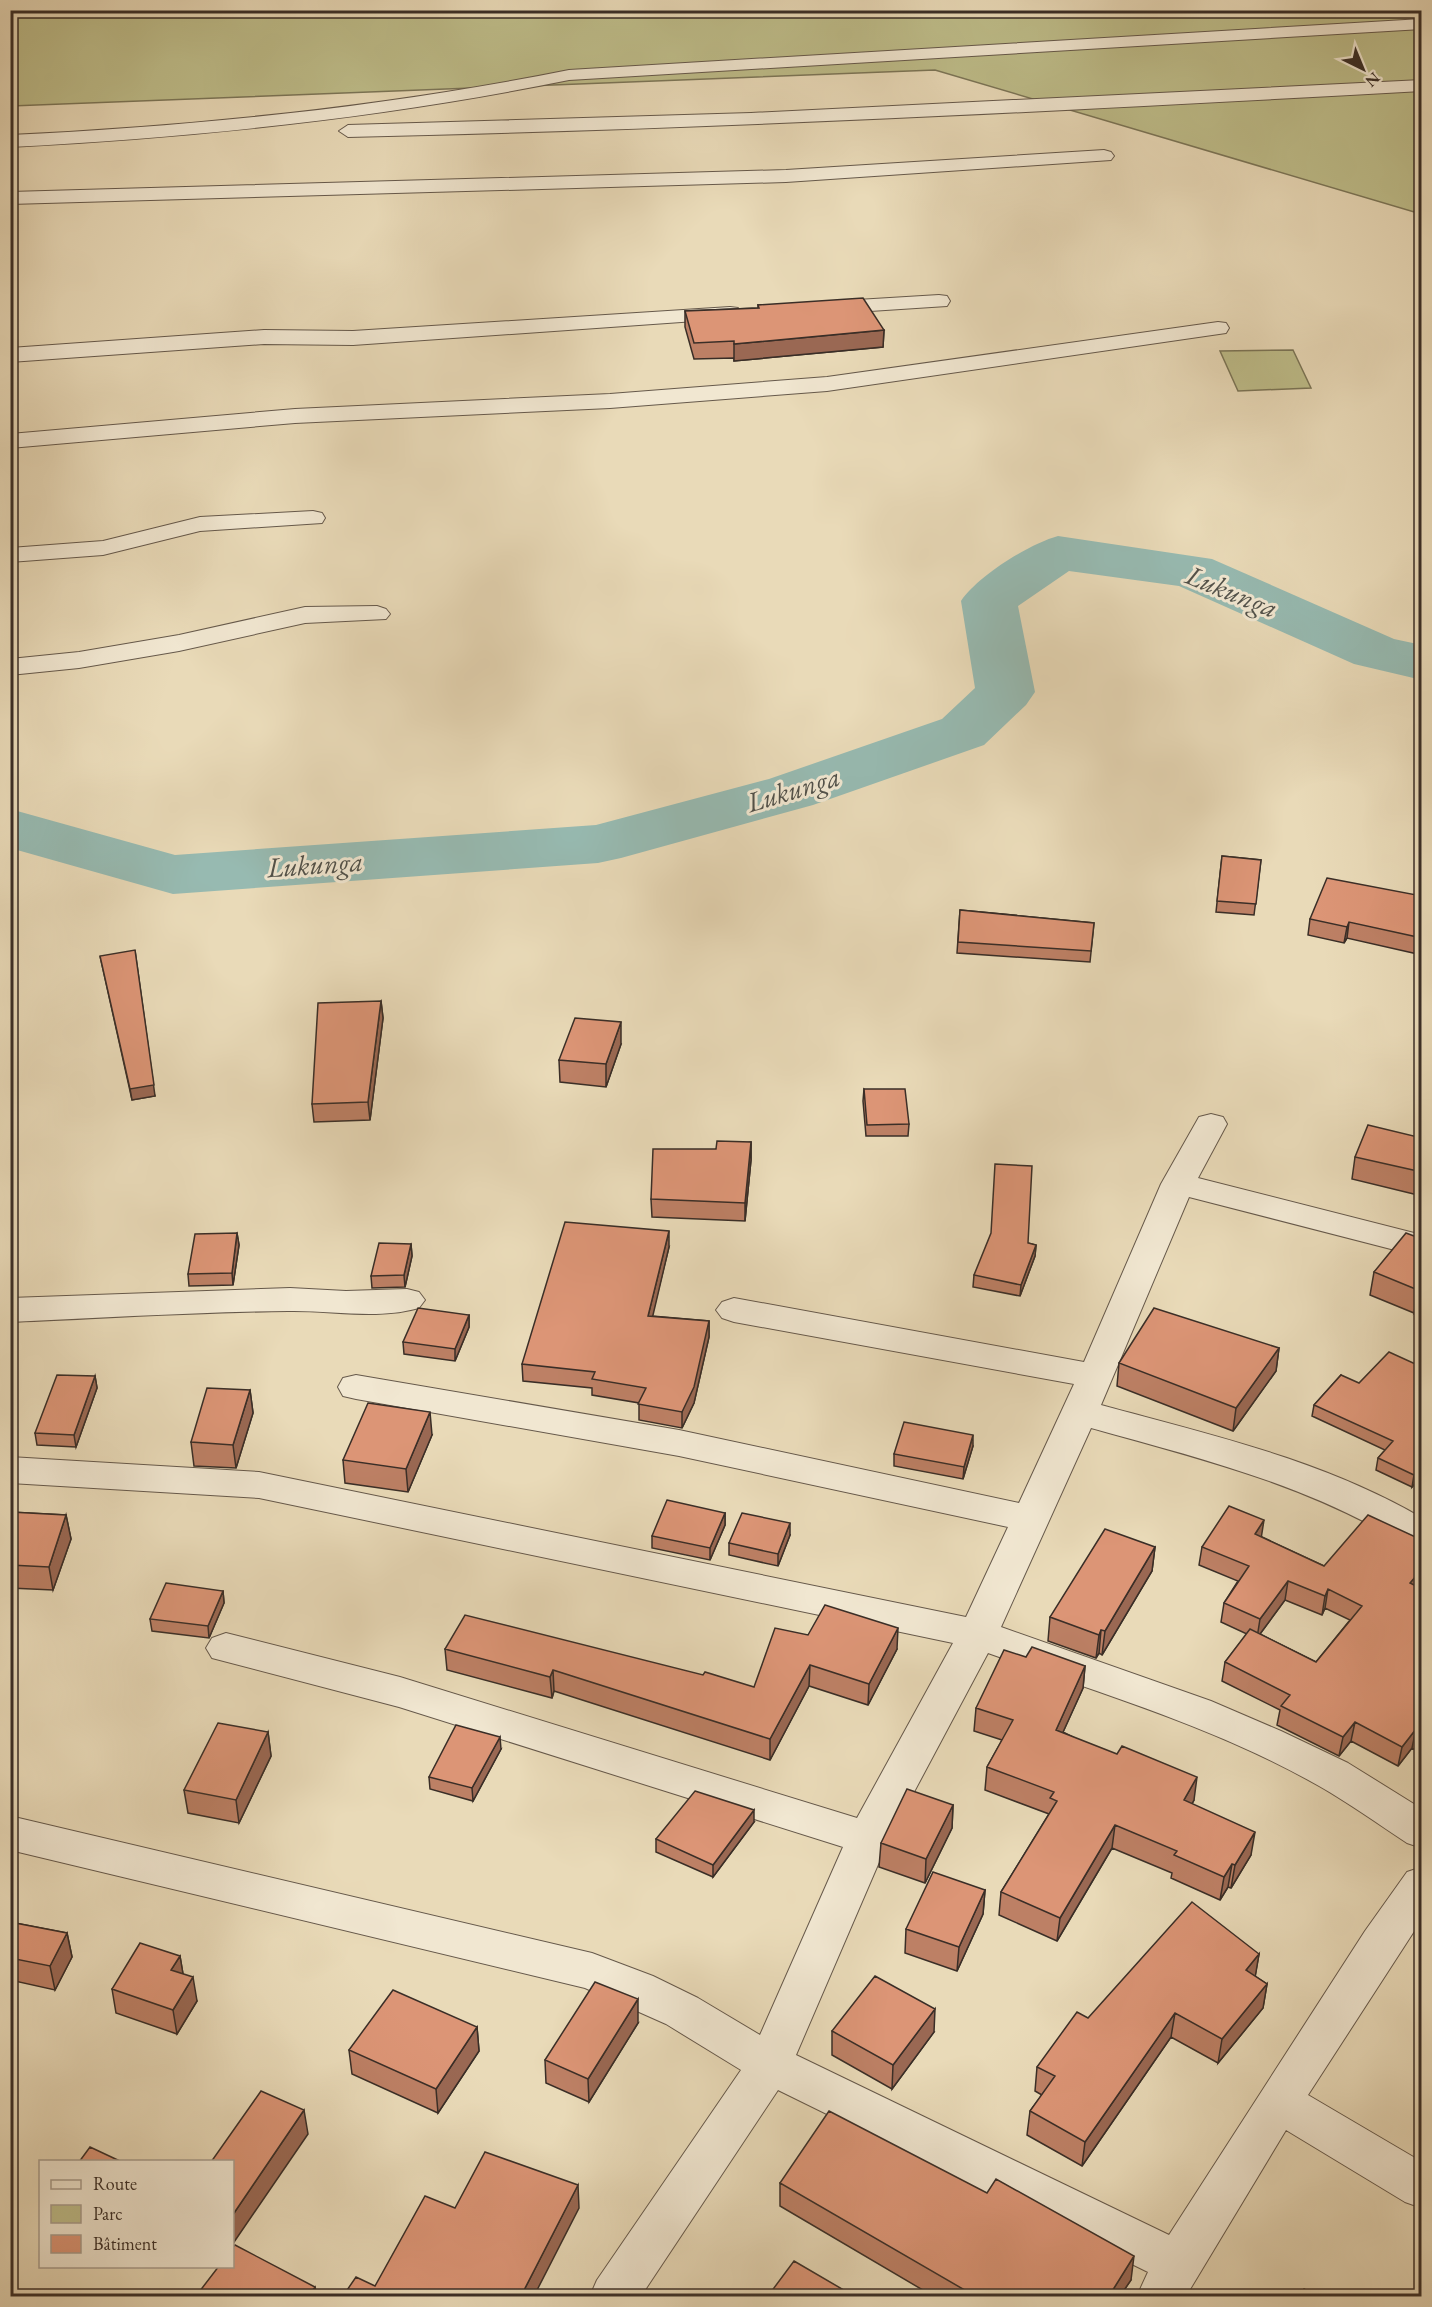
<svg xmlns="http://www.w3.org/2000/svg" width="1432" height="2307" font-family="'EB Garamond',serif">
<rect width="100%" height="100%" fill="#e9dab8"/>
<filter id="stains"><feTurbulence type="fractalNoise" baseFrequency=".00333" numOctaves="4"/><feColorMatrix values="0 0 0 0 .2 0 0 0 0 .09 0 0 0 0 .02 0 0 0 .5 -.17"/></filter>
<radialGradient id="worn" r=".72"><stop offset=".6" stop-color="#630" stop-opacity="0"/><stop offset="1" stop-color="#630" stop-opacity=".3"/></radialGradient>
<!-- green -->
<path fill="#bebd8a" stroke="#7c7658" stroke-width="1.5" d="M10,11H1421V214L935,70L11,106Z
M1293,350L1311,388L1238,391L1220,351Z"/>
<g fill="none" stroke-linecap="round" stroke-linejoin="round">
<!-- river -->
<path fill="#97bab1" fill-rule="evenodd" d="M1058,536L1212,559L1394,639L1422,645V680L1354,664L1179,586L1069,571L1018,606L1035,692L1026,705L984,745L813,805L621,858L598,863L173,894L10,848V809L175,855L596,825L769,779L942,719L975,688L961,601C978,576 1029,544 1058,536Z"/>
<defs>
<path id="street" d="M1422,19V29L569,80C384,118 199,137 10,147V135C199,126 384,107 569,70Z
M1422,80V91C1064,111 706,129 348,137L339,131L348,125L751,113Z
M1104,150L1111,152L1114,156L1111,160L786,182L10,204V192L786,170Z
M939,295L947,296L950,301L947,306L824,314L816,313L813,308L816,303L824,302Z
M730,307L738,308L741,313L738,318L353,345L264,344L10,362V348L264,330L353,331Z
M1218,322L1226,323L1229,328L1226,333L827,391L610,408L295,423L10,448V434L295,409L610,394L827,377Z
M313,511L322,513L325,518L322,523L200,531L103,555L10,562V548L103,541L200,517Z
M377,606L386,609L390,614L386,619L305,623L179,651L79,668L10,675V659L79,652L179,635L305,607Z
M1211,1114L1223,1117L1227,1124L1198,1178L1422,1235V1257L1189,1197L1101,1405C1211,1435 1323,1460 1422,1518V1550L1408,1546C1308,1485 1203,1459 1091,1428L1001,1627L1211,1701L1281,1731L1348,1763L1422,1809V1848L1407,1843C1378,1824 1349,1803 1319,1786C1216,1727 1099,1693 988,1653L889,1839L796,2055L1169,2235L1365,1931L1407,1872L1422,1867V1919L1308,2095L1422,2162V2208L1405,2202L1286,2130L1186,2296H1137L1148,2272L778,2090L641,2296H590L597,2280L741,2070L666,2024L585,1988L10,1850V1816L592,1953L653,1976L698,1998L760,2035L843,1847L399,1707L212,1658L206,1648L212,1638L226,1633L400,1677L857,1818L953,1643L259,1498L10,1483V1457L259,1472L966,1617L1008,1527L679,1456L356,1399L343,1396L338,1387L343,1378L356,1375L679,1430L1019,1503L1074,1384L734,1322L722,1318L716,1310L722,1302L734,1298L1084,1362L1161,1184L1199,1117Z
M290,1288L346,1291L407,1289L419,1292L425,1300L419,1308C377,1320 331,1310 288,1311C196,1312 103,1318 10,1322V1298Z"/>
</defs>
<!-- street casing -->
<use href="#street" stroke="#66594b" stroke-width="2"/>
<!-- street -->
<use href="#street" fill="#f1e7d1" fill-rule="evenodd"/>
</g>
<!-- wall -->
<path fill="#bd8065" stroke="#3a2e27" stroke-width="1.5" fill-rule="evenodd" d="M758,305L884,330L883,347L734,361V358L694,359L685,327V311L758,308Z
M1222,856L1261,860L1254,915L1216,912Z
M1422,896V955L1347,938L1344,943L1308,935L1310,919Z
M960,910L1094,923L1090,962L957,953Z
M100,956L155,1096L132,1100Z
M381,1001L383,1018L370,1120L314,1122L312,1104Z
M621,1044L606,1087L560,1082L559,1060Z
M864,1089L909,1124L908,1136H866L863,1101Z
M1422,1138V1196L1352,1179L1355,1157Z
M751,1142V1160L745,1221L652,1217L651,1199L716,1149Z
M237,1233L239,1245L233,1285L189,1286L188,1274Z
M1422,1239V1304L1414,1313L1370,1295L1374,1272Z
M1028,1243L1036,1245L1035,1256L1020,1296L973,1287L974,1275Z
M411,1244L412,1256L405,1287L372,1288L371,1276Z
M669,1247L652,1316L709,1321V1337L694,1403L682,1428L639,1420V1403L592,1395V1388L523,1381L522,1364Z
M469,1315V1327L455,1361L404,1354L403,1342Z
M1279,1348L1276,1371L1233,1431L1117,1386L1119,1363Z
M1341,1375L1422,1476L1412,1487L1376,1470L1378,1458L1385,1450L1312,1416L1314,1405Z
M95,1376L97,1388L76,1447L37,1445L35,1433Z
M250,1390L253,1413L236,1468L194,1466L191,1442Z
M432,1435L408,1492L345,1483L343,1460Z
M973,1446L963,1479L894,1466V1454Z
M10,1512L66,1515L71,1539L53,1590L10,1588Z
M725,1513V1525L710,1560L652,1548V1536Z
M790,1535L778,1566L729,1555V1543Z
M1262,1537L1324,1566L1422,1540V1583L1418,1588L1422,1589V1754L1412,1748L1398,1766L1351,1741L1339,1756L1277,1725L1280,1710L1222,1681L1225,1662L1247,1634L1221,1622L1224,1603L1238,1581L1199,1565L1202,1547ZM1285,1600L1322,1615L1325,1608L1350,1620L1316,1662L1260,1634Z
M1155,1547L1152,1571L1102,1655L1099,1653L1096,1658L1048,1641L1050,1617Z
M223,1591L224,1603L209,1638L152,1631L150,1619Z
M808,1635L897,1649L868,1705L809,1686L770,1760L554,1691L552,1698L447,1670L445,1649L754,1687Z
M1026,1657L1085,1666L1083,1688L1063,1732L1194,1800L1192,1804L1251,1855L1231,1888L1228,1887L1220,1900L1171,1878L1172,1873L1112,1848L1057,1941L999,1915L1001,1892L1049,1814L985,1790L987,1767L1002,1740L974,1731L976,1708Z
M268,1732L271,1756L239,1823L188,1813L184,1790Z
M501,1749L473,1801L430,1789L429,1777Z
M953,1805L952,1828L925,1883L879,1867L881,1843Z
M754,1822L713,1877L656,1852V1839Z
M985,1890L983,1914L957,1971L905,1953L906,1929Z
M10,1922L67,1933L72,1957L55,1990L10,1980Z
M1259,1954L1255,1976L1267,1984L1263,2008L1218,2063L1171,2037L1082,2166L1027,2135L1030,2111L1042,2095L1035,2091L1037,2067L1088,2018Z
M180,1956L183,1974L197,2001L177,2034L116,2013L112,1989Z
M638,2023L589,2102L546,2083L545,2060Z
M477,2027L479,2051L438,2113L352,2074L349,2050Z
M832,2031L934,2032L892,2089L832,2055Z
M780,2183L1131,2280L1120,2296H933L780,2206Z"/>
<!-- shaded-wall -->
<path fill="#9a6853" stroke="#3a2e27" stroke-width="1.5" d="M884,330L883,347L734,361V344Z
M1349,922L1347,938L1344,943L1347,927Z
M135,950L155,1096L132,1100L130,1089Z
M381,1001L383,1018L370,1120L368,1102Z
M621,1022V1044L606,1087V1064Z
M751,1142V1160L745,1221V1203Z
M669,1231V1247L649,1332L648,1316Z
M237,1233L239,1245L233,1285L232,1273Z
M411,1244L412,1256L405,1287L404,1275Z
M1036,1245L1035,1256L1020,1296L1021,1285Z
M1422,1286V1304L1414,1313L1418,1290Z
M469,1315V1327L455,1361V1349Z
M709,1321V1337L694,1403L682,1428V1412Z
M1279,1348L1276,1371L1233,1431L1236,1408Z
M95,1376L97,1388L76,1447L74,1435Z
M250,1390L253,1413L236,1468L233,1445Z
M430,1412L432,1435L408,1492L406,1469Z
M973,1435V1446L963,1479L964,1467Z
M1422,1467V1476L1412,1487L1414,1475Z
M725,1513V1525L710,1560V1548Z
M66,1515L71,1539L53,1590L49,1567Z
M1264,1520L1261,1539L1255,1534Z
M790,1523V1535L778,1566V1554Z
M1155,1547L1152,1571L1102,1655L1105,1631Z
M1422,1569V1583L1406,1602L1410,1583Z
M1288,1581L1285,1600L1257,1638L1260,1619Z
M1328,1589L1325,1608L1322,1615L1325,1596Z
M223,1591L224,1603L209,1638L208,1626Z
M898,1628L897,1649L868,1705L869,1684Z
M1101,1630L1099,1653L1096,1658L1099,1635Z
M810,1665L809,1686L770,1760V1739Z
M1085,1666L1083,1688L1054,1752L1056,1730Z
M553,1670L554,1691L552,1698L550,1677Z
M1355,1722L1351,1741L1339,1756L1343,1737Z
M1416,1729L1412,1748L1398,1766L1402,1747Z
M268,1732L271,1756L239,1823L236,1800Z
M500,1737L501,1749L473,1801L472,1788Z
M1197,1777L1194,1800L1181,1823L1184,1800Z
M953,1805L952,1828L925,1883L926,1859Z
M754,1810V1822L713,1877V1865Z
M1115,1825L1112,1848L1057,1941L1060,1918Z
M1255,1832L1251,1855L1231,1888L1235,1865Z
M1232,1864L1228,1887L1220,1900L1224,1877Z
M985,1890L983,1914L957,1971L959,1947Z
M67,1933L72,1957L55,1990L50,1966Z
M1259,1954L1255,1978L1246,1970Z
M180,1956L184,1980L171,1970Z
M193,1977L197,2001L177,2034L173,2010Z
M1267,1984L1263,2008L1218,2063L1222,2039Z
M638,1999V2023L589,2102L588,2079Z
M935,2009L934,2032L892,2089L893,2065Z
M1175,2013L1171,2037L1082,2166L1085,2142Z
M477,2027L479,2051L438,2113L436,2089Z
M304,2110L308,2134L232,2245V2216Z
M578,2185L579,2208L534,2296H521Z
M1134,2256L1131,2280L1120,2296H1109Z
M315,2287L317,2296H308Z"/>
<!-- building -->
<path fill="#dc9576" stroke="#3a2e27" stroke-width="1.5" d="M863,298L884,330L734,344V341L694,343L685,311L759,308L758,305Z
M1222,856L1261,860L1256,904L1217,901Z
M1327,878L1422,896V938L1349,922L1347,927L1310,919Z
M960,910L1094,923L1091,951L958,942Z
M135,950L154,1085L130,1089L100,956Z
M381,1001L368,1102L312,1104L318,1003Z
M575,1018L621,1022L606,1064L559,1060Z
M864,1089H905L909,1124L867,1125Z
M1368,1125L1422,1138V1172L1355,1157Z
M717,1141L751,1142L745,1203L651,1199L653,1149H716Z
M995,1164L1032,1166L1028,1243L1036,1245L1021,1285L974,1275L991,1233Z
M565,1222L669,1231L648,1316L709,1321L694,1387L682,1412L638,1404L646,1388L592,1379L595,1372L522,1364Z
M237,1233L232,1273L188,1274L195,1234Z
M1406,1233L1422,1239V1286L1418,1290L1374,1272Z
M379,1243L411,1244L404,1275L371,1276Z
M418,1308L469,1315L455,1349L403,1342Z
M1154,1308L1279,1348L1236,1408L1119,1363Z
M1389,1352L1422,1367V1467L1414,1475L1378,1458L1393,1441L1314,1405L1341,1375L1359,1383Z
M57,1375L95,1376L74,1435L35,1433Z
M207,1388L250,1390L233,1445L191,1442Z
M368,1403L430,1412L406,1469L343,1460Z
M904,1422L973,1435L964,1467L894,1454Z
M667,1500L725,1513L710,1548L652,1536Z
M1229,1506L1264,1520L1255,1534L1324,1566L1368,1515L1422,1540V1569L1410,1583L1422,1589V1732L1416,1729L1402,1747L1355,1722L1343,1737L1281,1706L1290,1695L1225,1662L1250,1629L1316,1662L1362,1606L1328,1589L1325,1596L1288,1581L1260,1619L1224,1603L1249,1566L1202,1547Z
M10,1512L66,1515L49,1567L10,1565Z
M742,1513L790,1523L778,1554L729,1543Z
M1105,1529L1155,1547L1105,1631L1101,1630L1099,1635L1050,1617Z
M166,1583L223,1591L208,1626L150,1619Z
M825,1605L898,1628L869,1684L810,1665L770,1739L553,1670L550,1677L445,1649L465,1615L703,1675L705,1672L754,1687L775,1628L808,1635Z
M1032,1647L1085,1666L1056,1730L1117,1754L1122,1746L1197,1777L1184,1800L1255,1832L1235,1865L1232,1864L1224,1877L1174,1855L1177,1851L1115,1825L1060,1918L1001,1892L1057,1801L1050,1798L1054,1792L987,1767L1013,1720L976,1708L1004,1650L1026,1657Z
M218,1723L268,1732L236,1800L184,1790Z
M456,1725L500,1737L472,1788L429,1777Z
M907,1789L953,1805L926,1859L881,1843Z
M695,1791L754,1810L713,1865L656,1839Z
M933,1872L985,1890L959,1947L906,1929Z
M1192,1902L1259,1954L1246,1970L1267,1984L1222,2039L1175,2013L1085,2142L1030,2111L1055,2076L1037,2067L1077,2012L1088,2018Z
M10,1922L67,1933L50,1966L10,1958Z
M140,1943L180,1956L171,1970L193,1977L173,2010L112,1989Z
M875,1976L935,2009L893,2065L832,2031Z
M595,1982L638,1999L588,2079L545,2060Z
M393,1990L477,2027L436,2089L349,2050Z
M261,2091L304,2110L232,2216V2162H211Z
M829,2111L987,2193L996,2179L1134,2256L1109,2296H975L780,2183Z
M90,2147L122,2162H79Z
M485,2152L578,2185L521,2296H343L356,2277L375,2286L425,2196L455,2208Z
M235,2245L315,2287L308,2296H196L219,2266H232V2248Z
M794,2261L854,2296H768Z
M1304,2289L1318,2296H1300Z"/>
<g text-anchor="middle" stroke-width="6" stroke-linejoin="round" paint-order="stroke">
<!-- water labels -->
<g font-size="28" font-style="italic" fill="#51514a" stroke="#f1e7d1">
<text transform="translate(1232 591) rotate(22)" y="10">Lukunga</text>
<text transform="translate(793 789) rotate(-17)" y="10">Lukunga</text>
<text transform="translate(315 864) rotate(-4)" y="10">Lukunga</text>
</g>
</g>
<!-- margin -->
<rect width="1432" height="2307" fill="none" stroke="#e9dab8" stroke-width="36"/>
<rect x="12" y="12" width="1408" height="2283" fill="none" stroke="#3a2e27" stroke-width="3"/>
<rect x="18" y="18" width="1396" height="2271" fill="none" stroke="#3a2e27" stroke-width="1.5"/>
<!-- legend -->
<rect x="39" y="2160" width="195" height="108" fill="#f1e7d1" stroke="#a89d8d" stroke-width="1.5"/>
<rect x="51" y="2180" width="30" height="9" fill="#f1e7d1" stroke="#a89d8d" stroke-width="1.5"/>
<text x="93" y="2190" font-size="18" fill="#3a2e27">Route</text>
<rect x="51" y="2205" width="30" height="18" fill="#bebd8a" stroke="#a89d8d" stroke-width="1.5"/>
<text x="93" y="2220" font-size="18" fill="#3a2e27">Parc</text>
<rect x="51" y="2235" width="30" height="18" fill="#dc9576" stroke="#a89d8d" stroke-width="1.5"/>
<text x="93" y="2250" font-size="18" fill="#3a2e27">Bâtiment</text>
<!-- north arrow -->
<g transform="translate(1363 69) rotate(137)" stroke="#f1e7d1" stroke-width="4.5" paint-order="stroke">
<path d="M0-4.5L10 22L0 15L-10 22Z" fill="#3a2e27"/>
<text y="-9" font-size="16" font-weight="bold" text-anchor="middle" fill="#3a2e27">N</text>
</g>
<rect width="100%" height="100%" filter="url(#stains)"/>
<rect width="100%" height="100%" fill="url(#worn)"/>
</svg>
